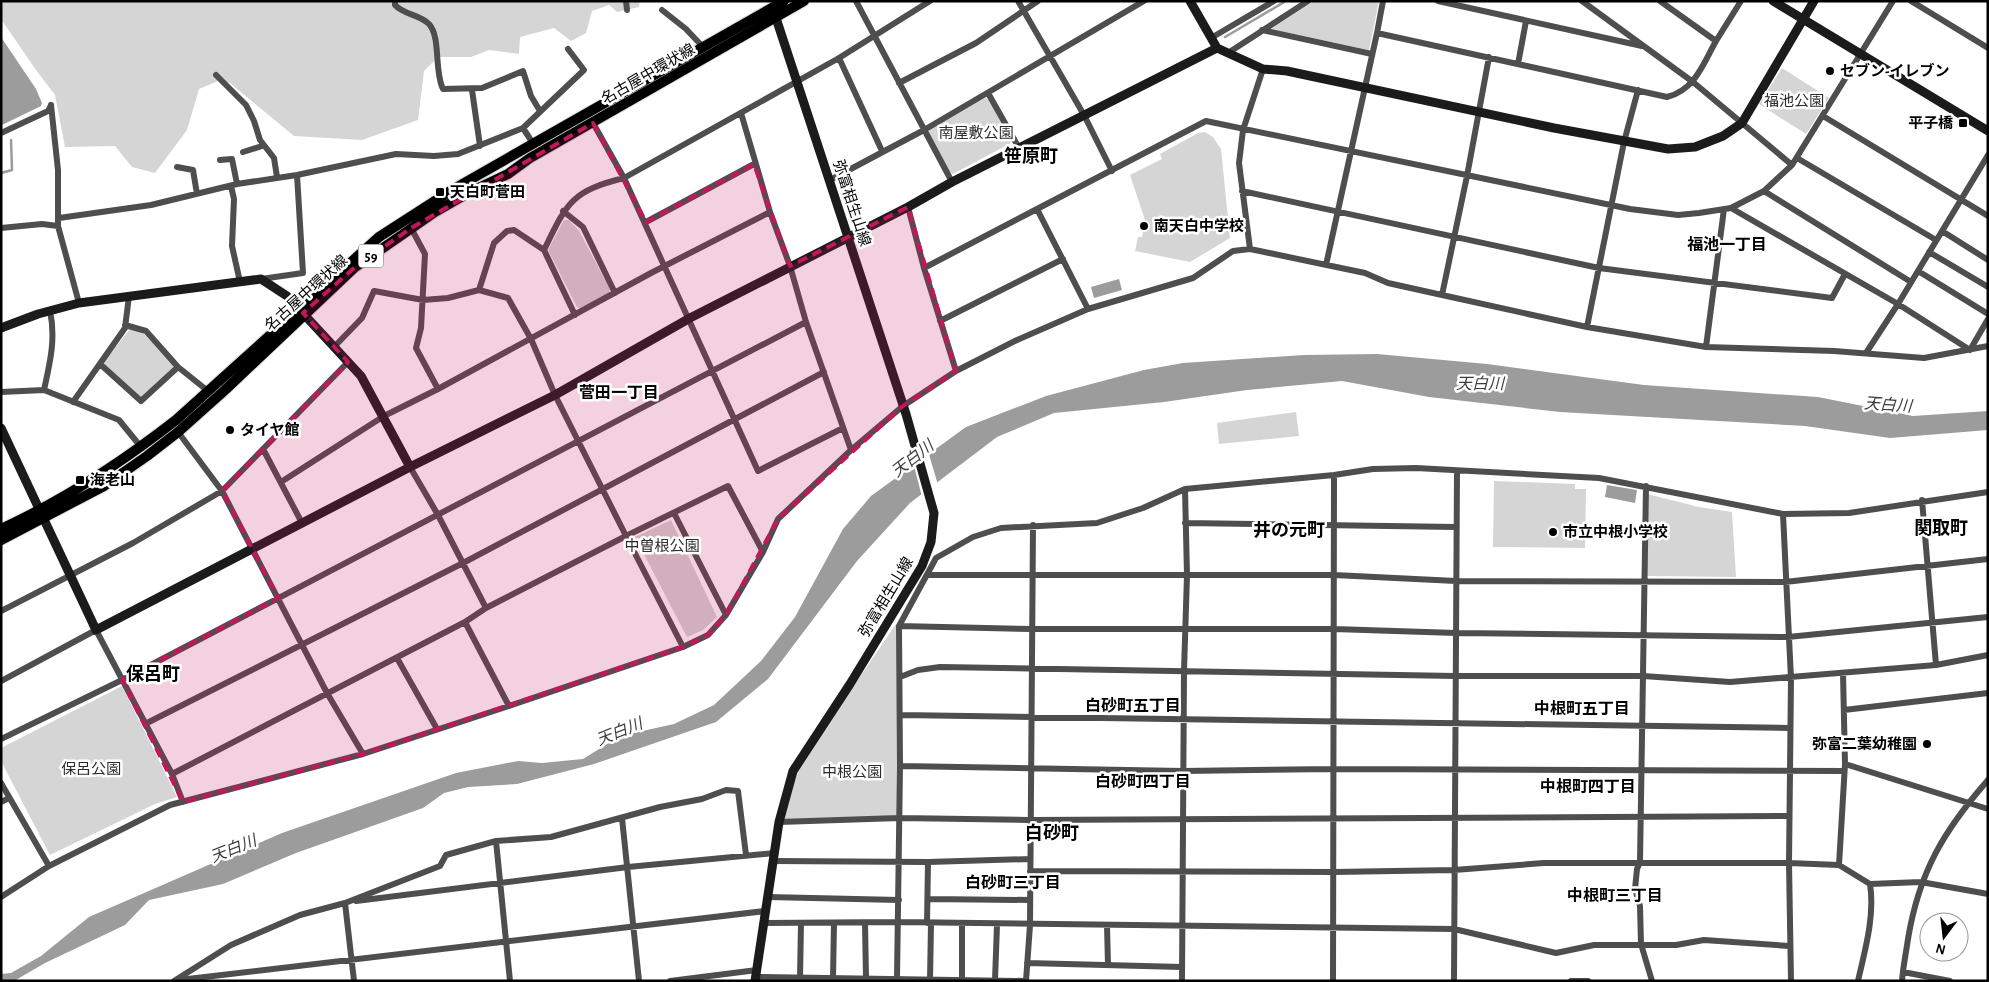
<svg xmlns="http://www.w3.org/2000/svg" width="1989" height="982" font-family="'Alegreya Sans','Noto Sans JP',sans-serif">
<rect width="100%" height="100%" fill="#fff"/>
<!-- green -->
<path fill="#d5d5d5" d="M1,1H640L639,7L617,12L609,5L592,11L586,33L571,41L554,28L520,37L519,54L489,50L471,57H438L424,71L418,120L362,140L294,136L230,83L218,81L199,89L187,130L155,173L132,167L115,146L65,147L55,95L36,70L1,19Z
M1314,1H1379L1369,50L1271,29Z
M1782,68L1829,98L1806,134L1759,104Z
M985,98L988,99L1012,140L1011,143L953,174L950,172L929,133L930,129Z
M1205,132L1213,137L1221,149L1230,238L1190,262L1135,251L1138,237H1142L1145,220L1130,175L1162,159L1160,154L1198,133Z
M564,220H569L579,231L610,289L609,293L580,308L577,307L548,250Z
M130,329L144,334L174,365L173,370L143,397H139L105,367L104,362Z
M1296,412L1299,436L1219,444L1217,423Z
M1494,481L1575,484V489H1586L1585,548L1493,547Z
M1647,494L1699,507L1732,512L1736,577L1647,576Z
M671,520L717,617L703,630L687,637L635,537Z
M896,624L898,674V816L783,820L795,772Z
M122,686L177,797L155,804L50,855L1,761V748Z"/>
<!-- water -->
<path fill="#9c9c9c" d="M1,37L36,89L42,103L41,106L2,125Z
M1119,279L1122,290L1094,298L1091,287Z
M1377,354L1487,364L1644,385L1818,397L1913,416L1988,411V430L1890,438L1805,426L1560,412L1429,397L1342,381L1247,390L1164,402L1054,413L997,437L910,503L857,561L768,679L716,722L594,764L517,784L468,787L444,793L423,808L296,853L223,884L149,900L125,925L45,963L14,981H1V974L11,973L41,956L89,917L282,833L456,773L518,761L542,763L583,759L620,736L674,724L714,705L761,661L795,617L843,529L871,496L966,427L1046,396L1144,370L1183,363L1304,355Z
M1607,485L1637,490L1635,503L1605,497Z"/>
<!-- pier -->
<path fill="#fff" d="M928,451L938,485L922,497L913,462Z"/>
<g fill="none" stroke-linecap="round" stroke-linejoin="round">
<!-- stream -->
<path stroke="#9c9c9c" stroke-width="2.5" d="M1225,37L1286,1
M1,173L12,170L11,140"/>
<defs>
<path id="primary" d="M1,529C64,500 121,463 176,420L379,237L452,190L784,1
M1,540L104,486L147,456L178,432L225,390L354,268L435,212L470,192L508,174L530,158L804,1"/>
</defs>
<!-- primary casing -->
<use href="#primary" stroke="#dbdbdb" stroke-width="12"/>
<!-- street -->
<path stroke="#4e4e4e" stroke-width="6" d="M395,1V5C404,15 419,14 429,24C441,37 434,71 443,89L482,88L523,71L531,96L540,111
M626,1L627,10
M856,1L952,182
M1018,1L1084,115L1112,171
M1383,1L1377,33L1667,97C1695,90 1703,64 1716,41
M1438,1L1642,46
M1582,1L1693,82L1792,165
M1660,1L1716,41L1741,1
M1911,1L1988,48
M662,10L686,29L703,47
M1262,30L1372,54
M1211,38L1274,1
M1228,53L1308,1
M839,58L882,151
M1518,64L1526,21
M1263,69L1243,130L1239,163L1250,249L1365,273L1388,283L1442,295L1587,327L1706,347L1834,351L1924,358L1988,346
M216,75L246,105L254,121L260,140L274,158L277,177
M899,83L976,43L1038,1
M472,90L480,146
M988,93L1019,148
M51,105L58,170V226L79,303
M741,113L770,212L790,266L806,322L851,450
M1823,116L1988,216
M593,123L624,178L839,58L930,1
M523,128L584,70L568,49
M1,133L48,111L51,105
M243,152L262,146
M1797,158L1936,240
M220,160L232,159L237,184
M177,167L193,170L197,194
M830,180L924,130L1144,1
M231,186L234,199L232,246L240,282
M1242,191L1599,268L1832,298L1845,274
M1764,191L1911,282
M908,207L924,268L956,371
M1731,208L1898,304L1988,155
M563,211L583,227L615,293
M59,218L151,205L237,184L297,175L396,154L434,156L458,154L523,128L534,145
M646,222L754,164
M1,228L42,224L58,226
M411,228L425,254L421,328L416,348L438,389
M1942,231L1988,260
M1250,249L1233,251L1193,278L1088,309L1037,209L1206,121L1630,209L1678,215L1699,213L1731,208L1764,191L1792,165L1893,1
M544,250C567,203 571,191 624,178L758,471L843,428
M1929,252L1988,287
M1326,265L1377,33
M924,268L1037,209
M1918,271L1988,314
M261,279L303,273L297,175
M479,290L494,243L507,231L514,230L544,250L575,315
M1442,295L1467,176L1489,57
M940,321L1063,259
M125,325L146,331L178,367L208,391
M1587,327L1624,142L1638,90
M334,347L362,318L374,291L423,300L448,298L479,290L508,298L531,339L555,395L626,536L728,486L763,552
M1706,347L1724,209
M1866,353L1898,304L1970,350L1988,319
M100,364L141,401L178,367
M44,390C50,363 56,338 50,311
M1,392L44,390L119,420L141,447
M73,402L125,328L129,296
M178,432L222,491L327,693L363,754
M263,449L302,523
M410,467L438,515L486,608
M281,482L384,416L438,389L651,273L770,212
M1646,486L1640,862L1637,869L1635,889L1640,906L1641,944L1652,981
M1922,500L1936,665
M674,513L726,615
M1783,514L1791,679L1789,863L1791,981
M1185,523L1456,527
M927,575H1334L1456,581L1785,582L1988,559
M1,611L133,543L222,491L348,362
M899,626L1032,629H1334L1456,633L1788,637L1988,617
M683,647L626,536L486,608L465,622L509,706L683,647L708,635L726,615L763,552L778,519L851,450L903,406L956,371L1017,340L1088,309
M397,658L437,729
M900,677L918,670L940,667L1455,676H1643L1730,682L1936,665L1988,655
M1,681L96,630L172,774L465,622
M1844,710L1988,693
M900,715L1790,728
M145,724L463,563L824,372
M1,739L122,680L806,322
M1845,764L1988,809
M900,766L1183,771L1334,769L1844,771
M172,774L183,802
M1,783L49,866
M1,802L9,798
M622,818L639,981
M779,822L899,818L1030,820L1789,816
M496,841L510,981
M773,861L928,862L1030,859
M1839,865L1845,764L1843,673
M1030,871L1334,872L1454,870L1544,863H1789L1839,865L1870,884L1921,882L1988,894
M1,897L49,866L170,805L363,754L509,706
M768,897L899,900
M928,899L1030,900
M356,901L628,867L774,853
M345,903L354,981
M764,923L898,922L1454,929L1556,953L1594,945H1676L1704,940L1789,946
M865,923L866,978
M927,923L928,862
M962,924V980
M1107,925L1108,965
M1027,963L1182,967
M1903,972L1950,981
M756,977L1026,981L1030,925L1033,525
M800,978L801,923
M833,978L834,923
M897,978L900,766L899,626L936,558L973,537L1001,528L1097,523L1143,508L1185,489L1334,475L1373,469L1416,468L1599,478L1783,514L1849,513L1988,492
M179,980L765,911
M995,980L997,925
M174,981L231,945L300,915L345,903L440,866L446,855L496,841L551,837L660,807L702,799L726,790L738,791L746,855
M670,981L757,970
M930,981L931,923
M1182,981L1184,671L1187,575L1185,489
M1333,981L1334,475
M1454,981L1457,471
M1571,981H1588
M1858,981C1865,950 1875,916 1870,884
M1902,981C1903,967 1906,953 1908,939C1919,872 1944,830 1988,780"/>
<!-- secondary -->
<path stroke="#1b1b1b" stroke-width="9" d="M1190,1L1217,48
M1773,1L1988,131
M1,328L38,314L79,303L261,279L287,296L361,376L410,467
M1,428L96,630L410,467L555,395L690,318L908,207L952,182L1217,48L1263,69L1287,71L1554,128L1668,149L1695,147L1723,136L1742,123L1814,1
M755,981L779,822L793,771L850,684L922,566L931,542L934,513L906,414L774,12"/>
<!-- primary -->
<use href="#primary" stroke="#000" stroke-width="10"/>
</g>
<!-- marked area -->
<path fill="#c2185b" fill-opacity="0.2" stroke="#c2185b" stroke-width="4" stroke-dasharray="10 6" stroke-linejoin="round" d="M593,123L646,222L754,164L790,266L908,207L956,371L903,406L778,519L726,615L708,635L683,647L363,754L183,802L122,680L278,598L222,491L348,362L303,313L354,268L411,228Z"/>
<!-- markers -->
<g fill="#000" stroke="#fff" stroke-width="2">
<circle cx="1830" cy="71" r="5"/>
<rect x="1958" y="118" width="10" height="10" rx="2.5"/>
<rect x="435" y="187" width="10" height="10" rx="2.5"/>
<circle cx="1144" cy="226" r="5"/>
<circle cx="230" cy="430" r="5"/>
<rect x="75" y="475" width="10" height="10" rx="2.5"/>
<circle cx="1553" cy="532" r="5"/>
<circle cx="1927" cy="744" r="5"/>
</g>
<g text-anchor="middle" stroke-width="5" stroke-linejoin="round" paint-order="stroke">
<!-- shield labels -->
<rect fill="#fff" stroke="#4c4c4c" stroke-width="1" x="358.5" y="244.5" width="25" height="23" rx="4"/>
<g font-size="14" font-weight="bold" fill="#000">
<text x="371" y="261">59</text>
</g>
<!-- poi labels -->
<g font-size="15" font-weight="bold" fill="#000" stroke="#fff" text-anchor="start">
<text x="1840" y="76">セブン-イレブン</text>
<text x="1953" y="128" text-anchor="end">平子橋</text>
<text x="450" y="197">天白町菅田</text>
<text x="1154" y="231">南天白中学校</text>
<text x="240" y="435">タイヤ館</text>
<text x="90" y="485">海老山</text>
<text x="1563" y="537">市立中根小学校</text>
<text x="1917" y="749" text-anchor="end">弥富二葉幼稚園</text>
</g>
<!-- street labels -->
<g font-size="15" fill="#000" stroke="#fff">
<text transform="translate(648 74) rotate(-30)" y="5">名古屋中環状線</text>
<text transform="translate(852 203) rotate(72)" y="5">弥富相生山線</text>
<text transform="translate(306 293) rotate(-42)" y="5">名古屋中環状線</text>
<text transform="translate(886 597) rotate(-59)" y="5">弥富相生山線</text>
</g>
<!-- park labels -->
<g font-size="15" fill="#2c2c2c" stroke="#fff">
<text x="1794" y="106">福池公園</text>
<text x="976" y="138">南屋敷公園</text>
<text x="662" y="551">中曽根公園</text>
<text x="91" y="774">保呂公園</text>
<text x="852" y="777">中根公園</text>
</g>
<!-- neighbourhood labels -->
<g font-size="16" font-weight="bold" fill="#000" stroke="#fff">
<text x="1727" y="250">福池一丁目</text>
<text x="619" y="398">菅田一丁目</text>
<text x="1133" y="711">白砂町五丁目</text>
<text x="1582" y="714">中根町五丁目</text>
<text x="1143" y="787">白砂町四丁目</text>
<text x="1588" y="792">中根町四丁目</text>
<text x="1013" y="888">白砂町三丁目</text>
<text x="1615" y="901">中根町三丁目</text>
</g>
<!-- water labels -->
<g font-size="16" font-style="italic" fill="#3d3d3d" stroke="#fff">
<text x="1480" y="389">天白川</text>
<text transform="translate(1888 404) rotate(4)" y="6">天白川</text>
<text transform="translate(912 458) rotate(-38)" y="6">天白川</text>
<text transform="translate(619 731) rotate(-22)" y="6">天白川</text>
<text transform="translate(233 848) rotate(-22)" y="6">天白川</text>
</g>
<!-- quarter labels -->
<g font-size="18" font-weight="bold" fill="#000" stroke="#fff">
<text x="1031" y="162">笹原町</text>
<text x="1941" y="534">関取町</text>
<text x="1289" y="536">井の元町</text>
<text x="153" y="680">保呂町</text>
<text x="1052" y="839">白砂町</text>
</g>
</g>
<!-- border -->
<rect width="1989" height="982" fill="none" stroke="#000000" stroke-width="5"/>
<!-- north arrow -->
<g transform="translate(1944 937) rotate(195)"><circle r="24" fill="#ffffff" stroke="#999999"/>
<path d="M0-4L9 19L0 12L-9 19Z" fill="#000000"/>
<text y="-8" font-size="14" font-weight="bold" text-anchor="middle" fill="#000000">N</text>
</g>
</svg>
